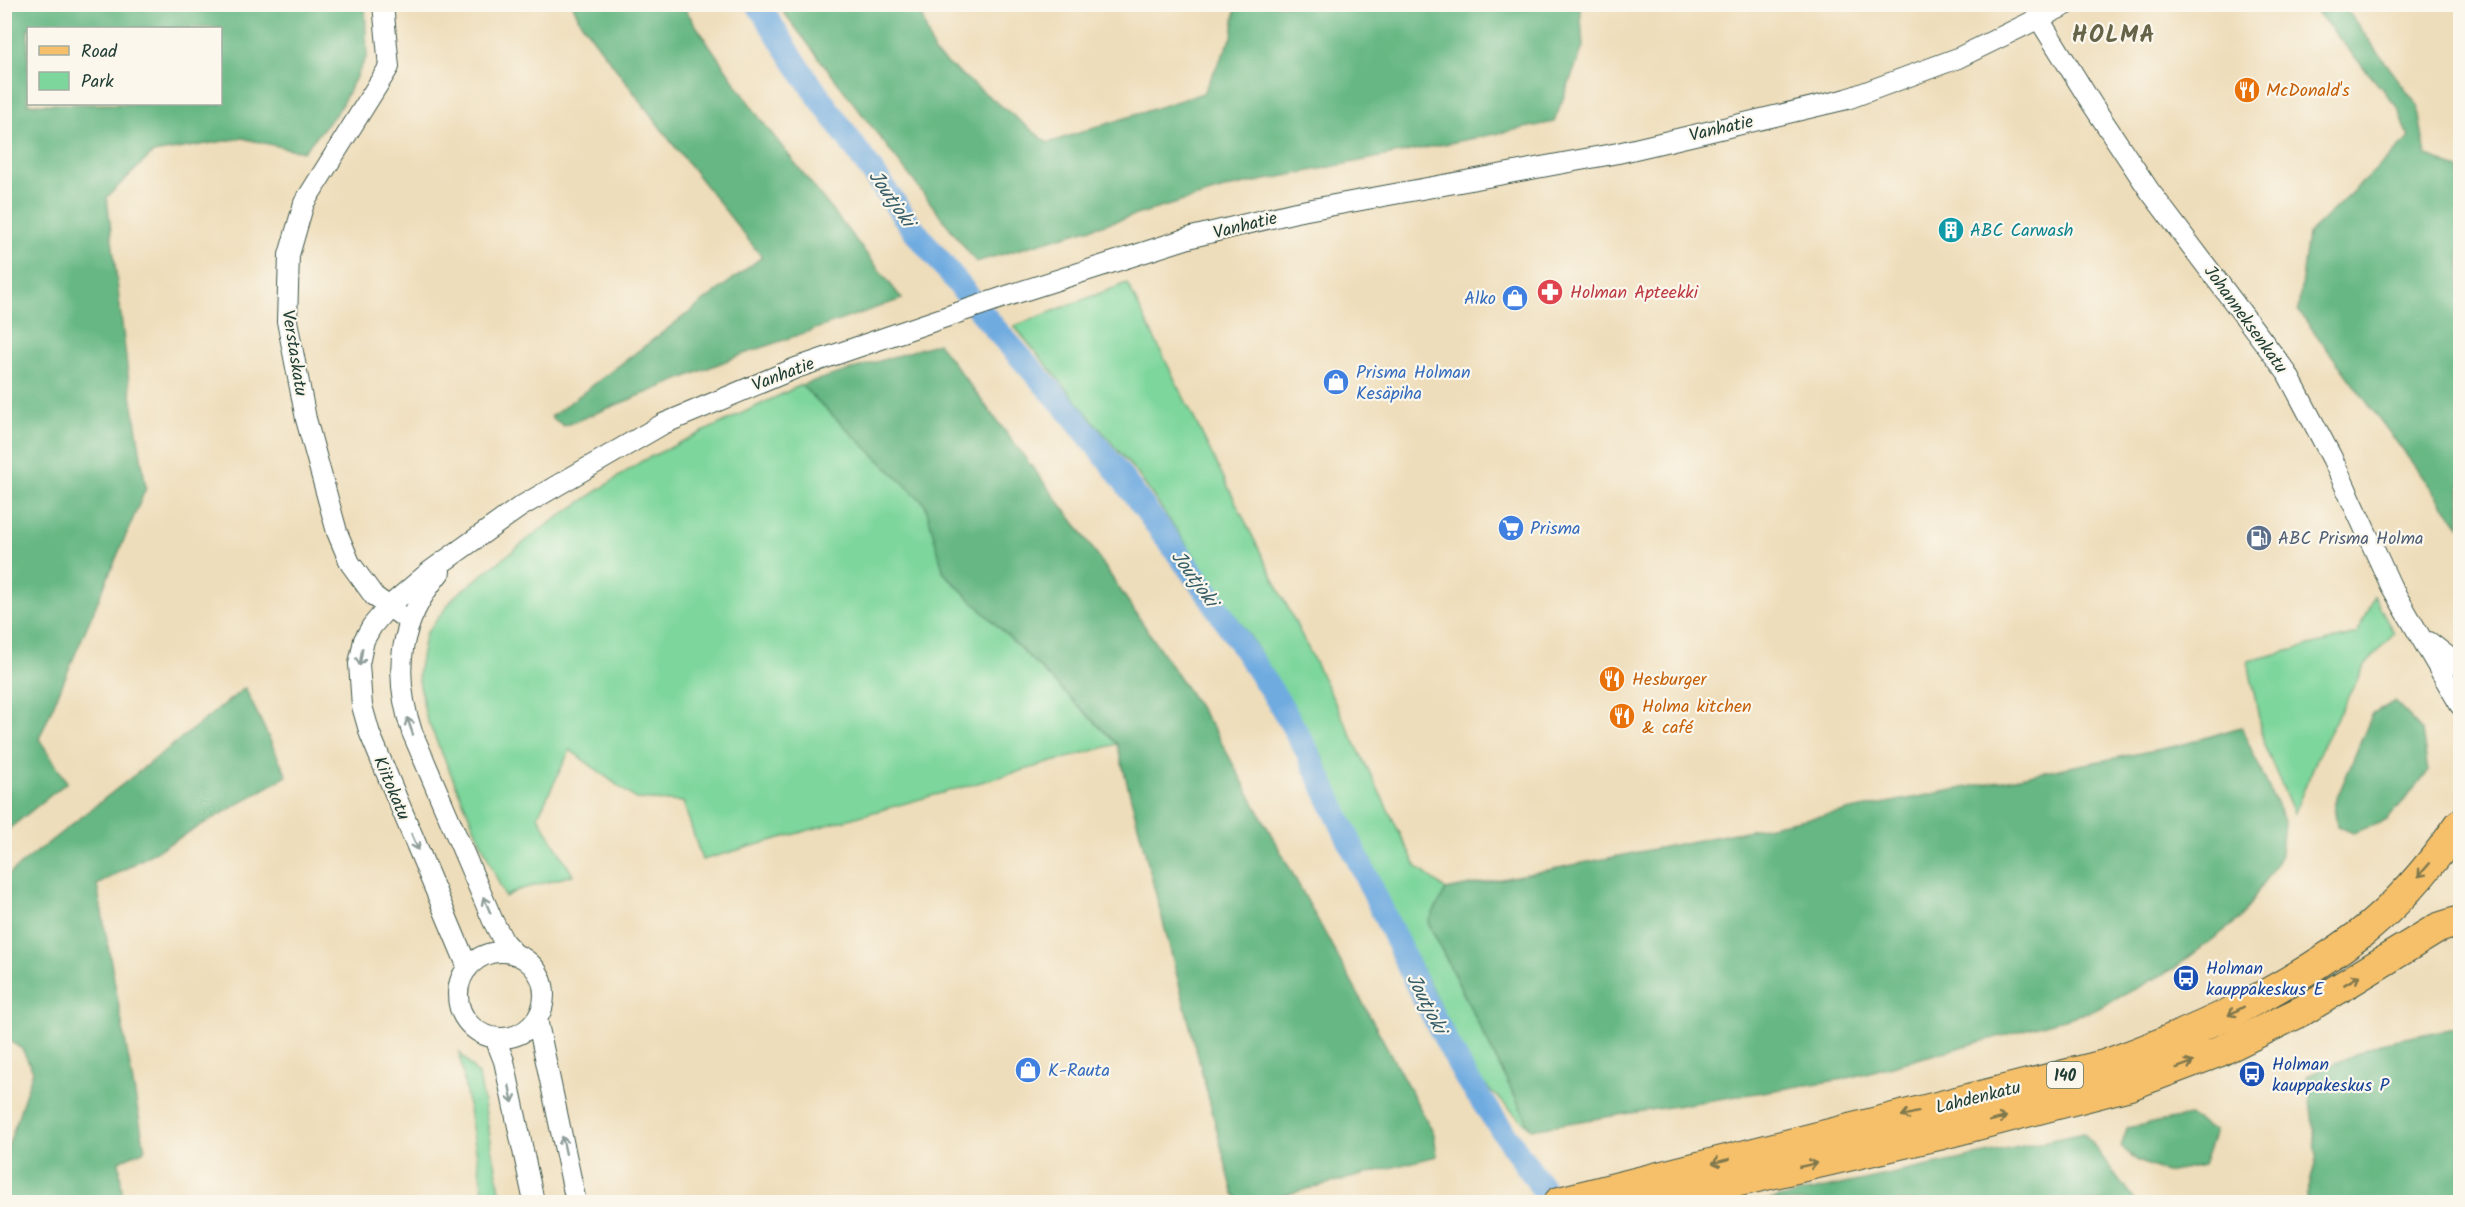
<svg xmlns="http://www.w3.org/2000/svg" width="2465" height="1207" font-family="Kalam,sans-serif">
<rect width="100%" height="100%" fill="#fbf7ec"/>
<filter id="ink" filterUnits="userSpaceOnUse"><feTurbulence type="fractalNoise" baseFrequency=".0167" numOctaves="2"/><feDisplacementMap in="SourceGraphic" scale="12" xChannelSelector="R" yChannelSelector="G"/><feConvolveMatrix kernelMatrix="1 2 1 2 8 2 1 2 1" color-interpolation-filters="sRGB"/></filter>
<filter id="wash" filterUnits="userSpaceOnUse"><feTurbulence type="fractalNoise" baseFrequency=".008" numOctaves="4" result="noise"/><feDisplacementMap in="SourceGraphic" scale="24" xChannelSelector="R" yChannelSelector="G"/><feGaussianBlur stdDeviation="1.35" result="paint"/><feColorMatrix in="noise" values="0 0 0 0 0 0 0 0 0 0 0 0 0 0 0 0 0 1.4 0 .05"/><feComposite in="paint" operator="in"/></filter>
<g filter="url(#wash)">
<rect width="100%" height="100%" fill="#eeddba"/>
<!-- green -->
<path fill="#7dd69b" stroke="#4e8a68" stroke-width="1.5" d="M1127,283L1416,866L1446,890L1428,923L1531,1129L1476,1077L1389,903L1321,754L1253,641L1139,476L1014,326Z
M801,385L926,504L944,573L1117,744L702,860L683,802L636,799L570,750L538,816L573,875L518,890L505,897L426,717L418,675L425,635L455,596L541,529L642,461Z
M2374,596L2394,633L2365,665L2325,740L2294,813L2264,745L2248,661L2357,634Z
M459,1052L479,1076L502,1202H485Z"/>
<!-- forest -->
<path fill="#66b783" stroke="#427a5c" stroke-width="1.5" fill-rule="evenodd" d="M5,4L365,5L367,56L338,111L303,152L242,138L153,153L107,197L128,375L146,488L39,739L67,782L5,832ZM220,28V104H28V28Z
M573,5H682L758,116L902,299L738,356L564,426L551,417L762,257L672,143L580,21Z
M778,5H918L934,53L1048,143L1203,93L1232,37L1236,5H1580L1583,47L1554,122L1231,187L976,262Z
M2311,5H2343L2417,105L2426,155L2460,170V527L2298,310L2308,234L2409,138L2398,108Z
M938,343L1080,530L1215,731L1434,1134L1437,1156L1256,1202H1240L1233,1192L1117,744L944,573L925,504L801,385Z
M245,688L287,776L97,885L145,1150L119,1161L123,1202H5V1156L33,1071L22,1049L5,1038V877Z
M2395,701L2422,731L2428,772L2387,820L2353,833L2337,826L2334,805L2372,715Z
M2241,727L2284,821L2281,855L2241,918L2173,969L2093,1011L1844,1079L1531,1129L1428,922L1446,890L2181,745Z
M2460,1027V1202H2305L2317,1156L2307,1076L2380,1043Z
M2189,1116L2215,1131L2203,1165L2166,1172L2138,1161L2121,1147L2127,1128Z
M2084,1133L2136,1202H1760Z"/>
<g fill="none" stroke-linecap="round" stroke-linejoin="round">
<!-- canal -->
<path stroke="#6fabe0" stroke-width="24" d="M758,4L802,73L910,225L997,331L1069,411L1113,466L1206,591L1280,704L1307,751L1420,991L1466,1078L1552,1202"/>
</g>
</g>
<g filter="url(#ink)">
<g fill="none" stroke-linecap="round" stroke-linejoin="round">
<defs>
<path id="minor" d="M383,4L389,67L304,203L289,255L287,321L306,419L337,532L350,563L374,596L410,622
M2039,19L2092,104L2149,190L2287,373L2332,458L2391,586L2460,705
M440,572C399,622 392,672 412,732L493,921L504,942L516,955
M2429,642L2460,666
M458 995a43 43 0 1 1 86 0a43 43 0 1 1-86 0Z
M468,968L370,734L362,706L359,664L364,640L372,626L388,607L429,572L520,507L663,424L796,368L1007,296L1192,237L1296,212L1618,153L1847,99L1958,58L2068,4
M537,1019L576,1202
M495,1038L504,1061L534,1202"/>
<path id="primary" d="M1559,1202L2104,1065C2196,1032 2279,994 2359,935C2398,905 2432,864 2460,824
M1649,1202L1939,1135L2130,1085L2218,1052L2302,1011L2438,928L2460,921"/>
</defs>
<!-- minor casing -->
<use href="#minor" stroke="#3e5548" stroke-width="22"/>
<!-- primary casing -->
<use href="#primary" stroke="#3e5548" stroke-width="32"/>
<!-- minor -->
<use href="#minor" stroke="#fff" stroke-width="20"/>
<!-- primary -->
<use href="#primary" stroke="#f6c06b" stroke-width="30"/>
</g>
<!-- one-way arrows -->
<defs><path id="oneway-shaft" d="M-6 0H5M1.5-3L5.5 0L1.5 3" fill="none" stroke-width="1.6" stroke-linecap="round" stroke-linejoin="round" transform="scale(1.5)"/></defs>
<g stroke="#8f9e9a">
<use href="#oneway-shaft" transform="translate(361 657) rotate(99)"/>
<use href="#oneway-shaft" transform="translate(410 726) rotate(-109)"/>
<use href="#oneway-shaft" transform="translate(415 842) rotate(67)"/>
<use href="#oneway-shaft" transform="translate(487 905) rotate(-113)"/>
<use href="#oneway-shaft" transform="translate(511 1094) rotate(78)"/>
<use href="#oneway-shaft" transform="translate(564 1145) rotate(-102)"/>
</g>
<g stroke="#80784d">
<use href="#oneway-shaft" transform="translate(2424 870) rotate(131)"/>
<use href="#oneway-shaft" transform="translate(2352 980) rotate(-31)"/>
<use href="#oneway-shaft" transform="translate(2236 1011) rotate(151)"/>
<use href="#oneway-shaft" transform="translate(2185 1065) rotate(-20)"/>
<use href="#oneway-shaft" transform="translate(1910 1114) rotate(166)"/>
<use href="#oneway-shaft" transform="translate(1998 1119) rotate(-15)"/>
<use href="#oneway-shaft" transform="translate(1721 1161) rotate(166)"/>
<use href="#oneway-shaft" transform="translate(1808 1165) rotate(-13)"/>
</g>
</g>
<!-- icons -->
<defs>
<symbol id="restaurant-disc" viewBox="-11 -11 22 22"><circle r="9.5" fill="#e8710a" stroke="#fbf7ec"/><path d="M-5-6h1v4h1v-4h1v4h1v-4h1v5L-1.5 .5V6h-2V.5L-5-1ZM5-6V6H3V1.5H1.5Q1.5-4 5-6Z" fill="#fff"/></symbol>
<symbol id="building-disc" viewBox="-11 -11 22 22"><circle r="9.5" fill="#0f9aa8" stroke="#fbf7ec"/><path d="M-4-6H4V6H1V3H-1V6H-4ZM-2.5-4.3h1.7v1.8h-1.7ZM.8-4.3h1.7v1.8H.8ZM-2.5-1h1.7V.8h-1.7ZM.8-1h1.7V.8H.8Z" fill="#fff"/></symbol>
<symbol id="pharmacy-disc" viewBox="-11 -11 22 22"><circle r="9.5" fill="#e0444e" stroke="#fbf7ec"/><path d="M-2-6h4v4h4v4h-4v4h-4v-4h-4v-4h4Z" fill="#fff"/></symbol>
<symbol id="shop-disc" viewBox="-11 -11 22 22"><circle r="9.5" fill="#3f7fe0" stroke="#fbf7ec"/><path d="M-5-2.5h2.3a2.7 3.5 0 0 1 5.4 0H5L5.5 6h-11ZM-1.5-2.5h3a1.5 2.3 0 0 0-3 0Z" fill="#fff"/></symbol>
<symbol id="supermarket-disc" viewBox="-11 -11 22 22"><circle r="9.5" fill="#3f7fe0" stroke="#fbf7ec"/><path d="M-6-5.5h2.5l.6 2H6L4.5 2H-2.5L-4.4-4H-6ZM-1.5 3.2a1.3 1.3 0 1 0 .1 0ZM3 3.2a1.3 1.3 0 1 0 .1 0Z" fill="#fff"/></symbol>
<symbol id="fuel-disc" viewBox="-11 -11 22 22"><circle r="9.5" fill="#5c6f8a" stroke="#fbf7ec"/><path d="M-5.5-6h7V0h2V4h1.3V-2.5L3-4.5l.8-.8L6-3V5H2.5V1h-1V6h-7ZM-4.2-4.7v3.2H.2V-4.7Z" fill="#fff"/></symbol>
<symbol id="bus-disc" viewBox="-11 -11 22 22"><circle r="9.5" fill="#1a4fb4" stroke="#fbf7ec"/><path d="M-5-6H5V4H4V6H2V4H-2V6H-4V4H-5ZM-3.5-4V0h7V-4ZM-3.5 1.2v1.5H-2V1.2ZM2 1.2v1.5H3.5V1.2Z" fill="#fff"/></symbol>
</defs>
<g fill-rule="evenodd">
<use href="#restaurant-disc" x="2232" y="75" width="30" height="30"/>
<use href="#building-disc" x="1936" y="215" width="30" height="30"/>
<use href="#pharmacy-disc" x="1535" y="277" width="30" height="30"/>
<use href="#shop-disc" x="1500" y="283" width="30" height="30"/>
<use href="#shop-disc" x="1321" y="367" width="30" height="30"/>
<use href="#supermarket-disc" x="1496" y="513" width="30" height="30"/>
<use href="#fuel-disc" x="2244" y="523" width="30" height="30"/>
<use href="#restaurant-disc" x="1597" y="664" width="30" height="30"/>
<use href="#restaurant-disc" x="1607" y="701" width="30" height="30"/>
<use href="#bus-disc" x="2171" y="963" width="30" height="30"/>
<use href="#shop-disc" x="1013" y="1055" width="30" height="30"/>
<use href="#bus-disc" x="2237" y="1059" width="30" height="30"/>
</g>
<g text-anchor="middle" stroke-width="4.5" stroke-linejoin="round" paint-order="stroke">
<!-- shield labels -->
<rect fill="#fbf7ec" stroke="#61756b" stroke-width="1.5" x="2047" y="1062" width="36" height="26" rx="4.5"/>
<g font-size="16" font-weight="bold" fill="#1f3d34">
<text x="2065" y="1081">140</text>
</g>
<!-- food labels -->
<g font-size="18" fill="#c56008" stroke="#fbf7ec" text-anchor="start">
<text x="2266" y="96">McDonald's</text>
<text x="1632" y="685">Hesburger</text>
<text x="1642" y="712">Holma kitchen<tspan x="1642" dy="21">&amp; café</tspan></text>
</g>
<!-- street labels -->
<g font-size="18" fill="#1f3d34" stroke="#fbf7ec">
<text transform="translate(1721 128) rotate(-13)" y="6">Vanhatie</text>
<text transform="translate(1245 225) rotate(-14)" y="6">Vanhatie</text>
<text transform="translate(2246 319) rotate(54)" y="6">Johanneksenkatu</text>
<text transform="translate(295 353) rotate(81)" y="6">Verstaskatu</text>
<text transform="translate(783 374) rotate(-21)" y="6">Vanhatie</text>
<text transform="translate(392 788) rotate(67)" y="6">Kiitokatu</text>
<text transform="translate(1978 1097) rotate(-14)" y="6">Lahdenkatu</text>
</g>
<!-- culture labels -->
<g font-size="18" fill="#0d838f" stroke="#fbf7ec" text-anchor="start">
<text x="1970" y="236">ABC Carwash</text>
</g>
<!-- health labels -->
<g font-size="18" fill="#be3a42" stroke="#fbf7ec" text-anchor="start">
<text x="1570" y="298">Holman Apteekki</text>
</g>
<!-- shop labels -->
<g font-size="18" fill="#366cbe" stroke="#fbf7ec" text-anchor="start">
<text x="1496" y="304" text-anchor="end">Alko</text>
<text x="1356" y="378">Prisma Holman<tspan x="1356" dy="21">Kesäpiha</tspan></text>
<text x="1530" y="534">Prisma</text>
<text x="1048" y="1076">K-Rauta</text>
</g>
<!-- service labels -->
<g font-size="18" fill="#4e5e75" stroke="#fbf7ec" text-anchor="start">
<text x="2278" y="544">ABC Prisma Holma</text>
</g>
<!-- transit labels -->
<g font-size="18" fill="#164399" stroke="#fbf7ec" text-anchor="start">
<text x="2206" y="974">Holman<tspan x="2206" dy="21">kauppakeskus E</tspan></text>
<text x="2272" y="1070">Holman<tspan x="2272" dy="21">kauppakeskus P</tspan></text>
</g>
<!-- water labels -->
<g font-size="20" font-style="italic" fill="#375e68" stroke="#fbf7ec">
<text transform="translate(892 198) rotate(55)" y="7">Joutjoki</text>
<text transform="translate(1195 578) rotate(54)" y="7">Joutjoki</text>
<text transform="translate(1427 1003) rotate(63)" y="7">Joutjoki</text>
</g>
<!-- district labels -->
<g font-size="24" font-weight="bold" letter-spacing="1.5" fill="#656448" stroke="#fbf7ec">
<text x="2114" y="42">HOLMA</text>
</g>
</g>
<!-- margin -->
<rect width="2465" height="1207" fill="none" stroke="#fbf7ec" stroke-width="24"/>
<!-- legend -->
<rect x="27" y="27" width="195" height="78" fill="#fbf7ec" stroke="#a3ada2" stroke-width="1.5"/>
<rect x="39" y="46" width="30" height="9" fill="#f6c06b" stroke="#a3ada2" stroke-width="1.5"/>
<text x="81" y="57" font-size="18" fill="#1f3d34">Road</text>
<rect x="39" y="72" width="30" height="18" fill="#7dd69b" stroke="#a3ada2" stroke-width="1.5"/>
<text x="81" y="87" font-size="18" fill="#1f3d34">Park</text>
</svg>
